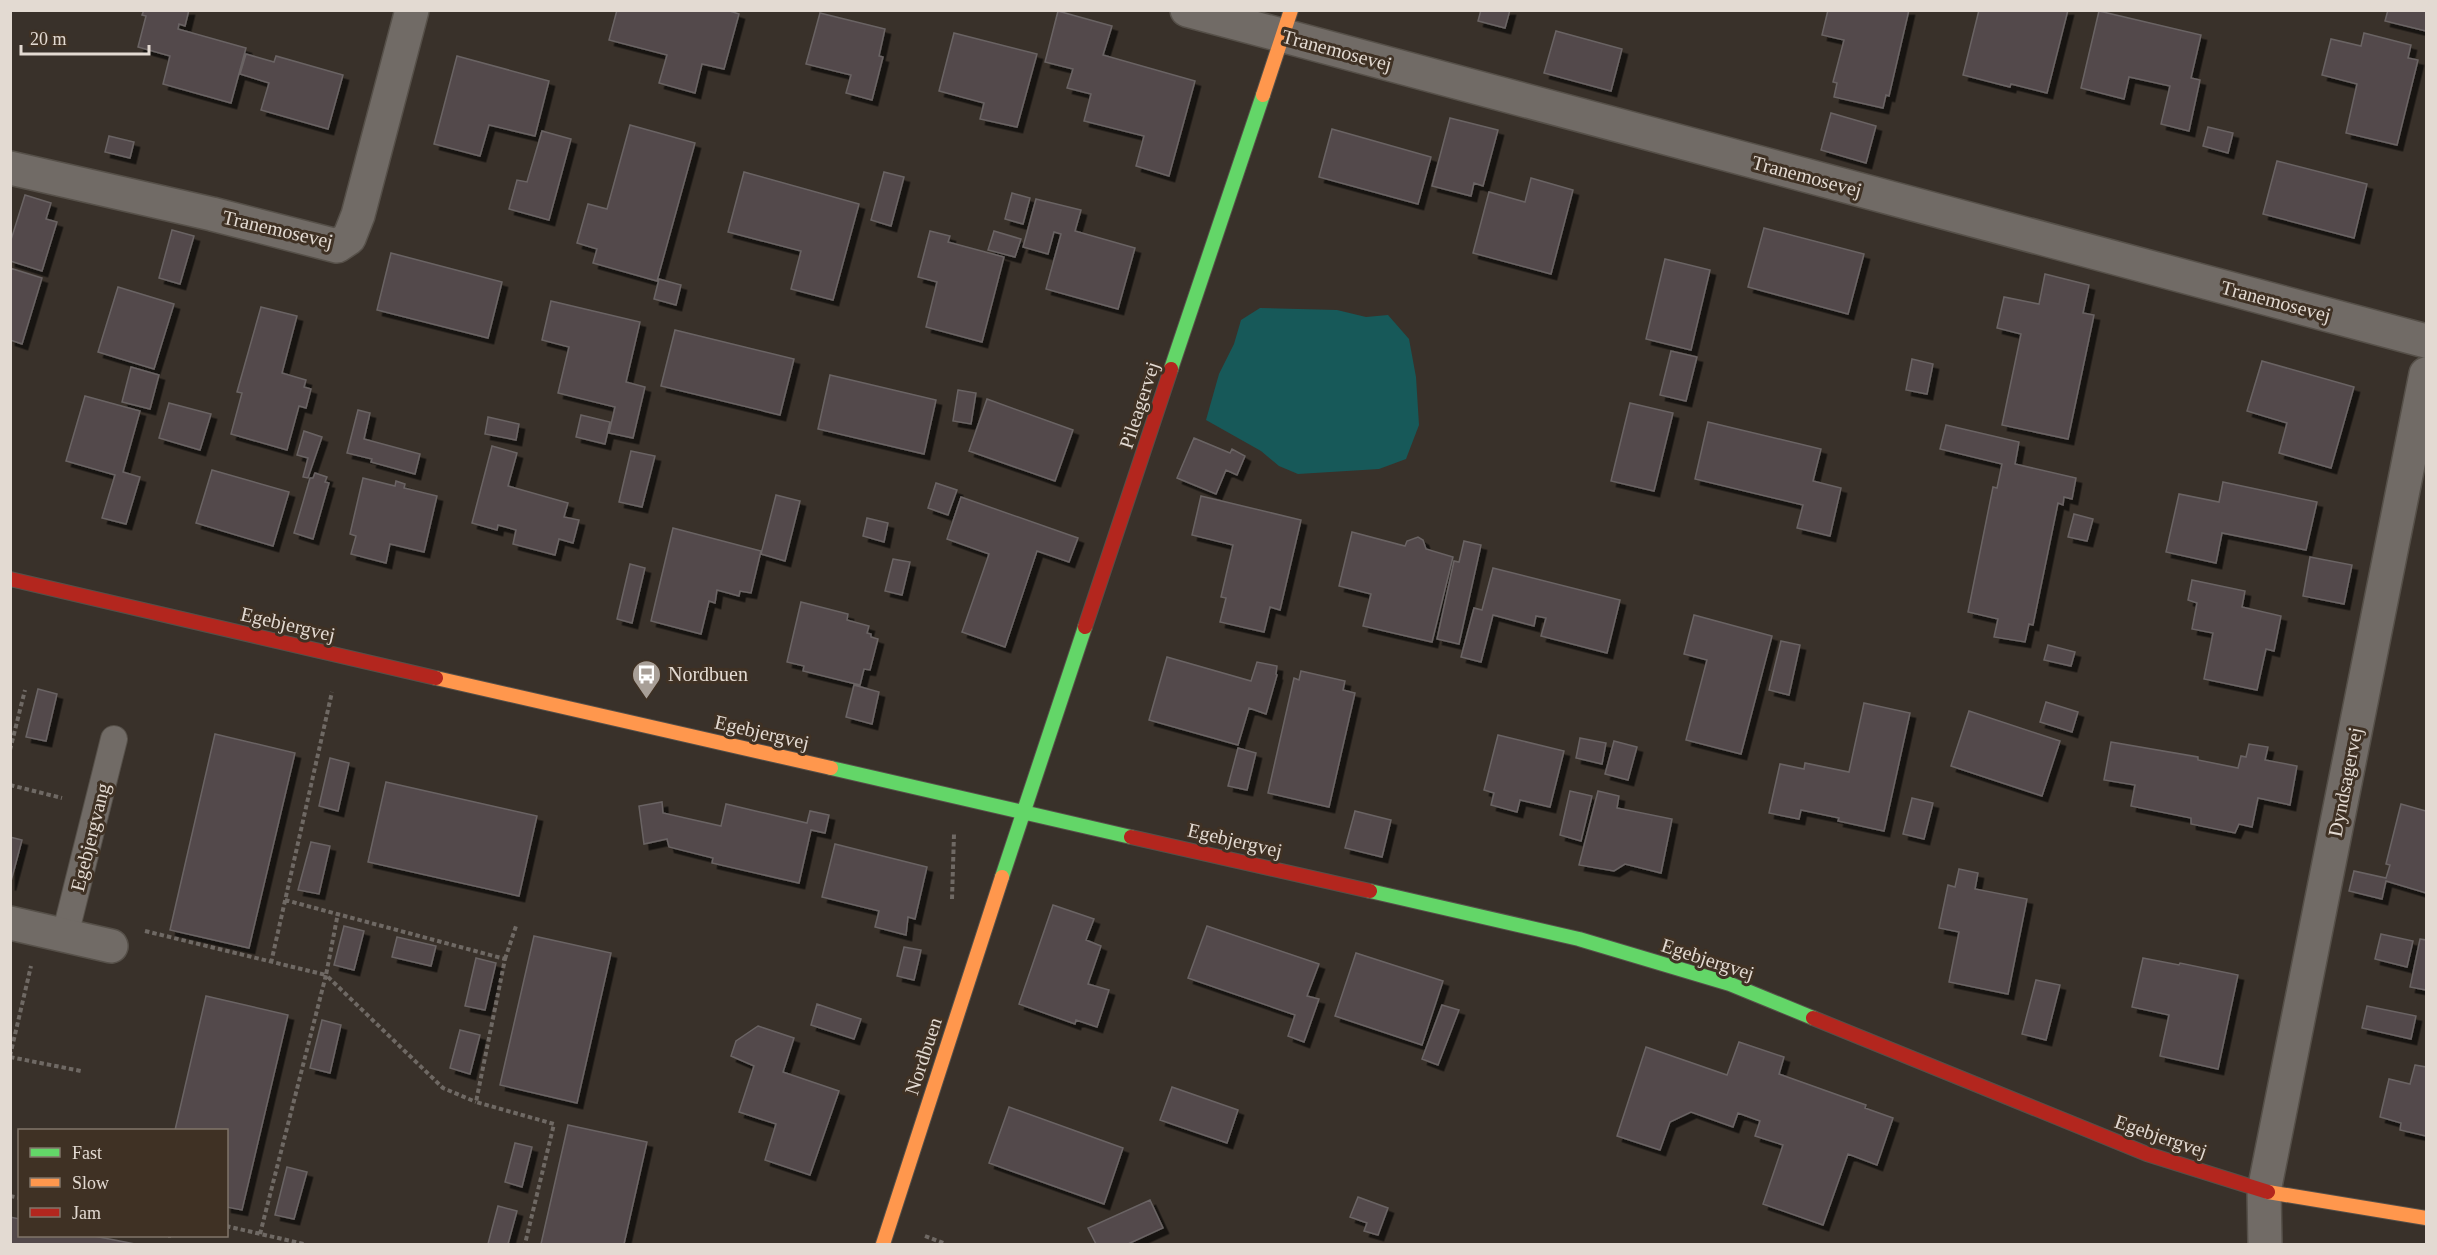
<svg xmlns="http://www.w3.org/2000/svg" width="2437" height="1255" font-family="Georgia,serif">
<defs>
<filter id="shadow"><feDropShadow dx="5.5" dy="5.5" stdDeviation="0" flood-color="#0009"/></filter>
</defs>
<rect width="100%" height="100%" fill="#39312a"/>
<!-- water -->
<path fill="#175959" d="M1260,308L1337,310L1366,317L1388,315L1409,339L1416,377L1419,425L1406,459L1379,469L1298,474L1279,466L1261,451L1206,420L1219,374L1234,344L1241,320Z"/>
<!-- building -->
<path fill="#53494c" stroke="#6a6464" stroke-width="1.5" filter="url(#shadow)" d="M144,10H189L185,26L179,24L178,29L246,48L231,103L163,84L170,56L138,47L146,16L142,15Z
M617,10H727L739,14L724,69L702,64L695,93L659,83L667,55L609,40Z
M1481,10H1510L1505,28L1478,21Z
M1828,10H1909L1889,96L1886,95L1883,108L1834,97L1837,83L1833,82L1844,40L1822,35Z
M1979,10H2068L2047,93L2011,84L2010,87L1963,75Z
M2388,10H2426V31L2385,21Z
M1058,11L1112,26L1103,55L1195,81L1169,176L1136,166L1144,136L1084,121L1091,94L1067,88L1073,69L1045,62Z
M2099,11L2201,35L2191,78L2200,80L2189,131L2161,124L2170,86L2129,77L2124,99L2081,88Z
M820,13L885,29L879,56L883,57L872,100L846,93L851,75L806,64Z
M1556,31L1622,49L1611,91L1544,73Z
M954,33L1037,54L1017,127L980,119L984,103L939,91Z
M2364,33L2411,45L2408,58L2418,60L2397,145L2346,133L2357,84L2322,75L2331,39L2361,46Z
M246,54L274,62L276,56L343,75L328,129L261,110L269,83L240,74Z
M457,56L549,81L535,136L489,125L480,156L434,144Z
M1831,113L1876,126L1866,163L1821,150Z
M1450,118L1498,130L1483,186L1474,183L1471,196L1432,186Z
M630,125L695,143L657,281L593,263L597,249L577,243L588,204L607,209Z
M2208,127L2233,133L2228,153L2203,146Z
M1332,129L1431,157L1418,204L1319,177Z
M542,131L571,139L549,220L509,209L517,180L527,182Z
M109,136L134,142L130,158L105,152Z
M2277,161L2367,184L2354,238L2263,214Z
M744,172L859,204L833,300L791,289L801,251L728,232Z
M884,172L904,177L891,226L871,220Z
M1531,178L1573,190L1551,274L1473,253L1489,192L1525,202Z
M1012,193L1030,198L1023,224L1005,219Z
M25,195L51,203L46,219L57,222L42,271L10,261V243Z
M1036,199L1081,210L1075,231L1135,248L1118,309L1046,289L1061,234L1054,232L1048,254L1023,247Z
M1764,228L1864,254L1848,314L1748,287Z
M172,230L194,236L180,284L159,278Z
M930,231L950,236L948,242L1004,257L982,342L926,327L937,282L918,277Z
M994,231L1021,239L1015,257L988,250Z
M391,253L502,282L488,338L377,310Z
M1665,259L1710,270L1691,350L1646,339Z
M10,268L42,278L22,344L10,340Z
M2045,274L2089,285L2083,313L2094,315L2068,439L2002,425L2021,334L1997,328L2004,297L2039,304Z
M659,279L681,285L676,305L654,299Z
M118,287L174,304L154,369L98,352Z
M551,301L640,322L626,382L645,387L633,438L609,433L615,407L558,393L569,347L542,340Z
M261,307L297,316L282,373L306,380L304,387L311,389L306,408L299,406L287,450L231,434L242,393L237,392Z
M675,330L794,359L780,415L661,386Z
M1671,351L1697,357L1686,401L1660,395Z
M1912,359L1933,364L1927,394L1906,390Z
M2262,361L2354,387L2331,468L2279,453L2287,423L2247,411Z
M131,367L159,375L150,409L122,402Z
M830,375L936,400L924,454L818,429Z
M958,390L976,393L971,424L953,421Z
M85,396L140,411L123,472L140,477L126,524L102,518L115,475L66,461Z
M987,399L1073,430L1055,481L969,451Z
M169,403L211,414L200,450L159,438Z
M1630,403L1673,413L1654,491L1611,481Z
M358,410L370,413L364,439L420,454L415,474L371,462L372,459L347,453Z
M581,415L610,422L605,444L576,437Z
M488,417L519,424L516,440L485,434Z
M1708,422L1821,449L1813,481L1841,488L1830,536L1797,528L1803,505L1695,479Z
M1946,425L2019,442L2015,464L2076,478L2072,499L2064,497L2063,505L2058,503L2033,625L2029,624L2025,642L1994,637L1998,619L1968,612L1993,487L1997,488L2002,464L1940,449Z
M304,431L322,437L308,478L303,477L308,458L297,455Z
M1194,438L1230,453L1232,449L1245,456L1237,475L1226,470L1216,494L1177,478Z
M492,446L517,453L508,486L568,503L564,517L579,520L573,543L559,539L555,555L513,544L516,530L498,525L497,530L472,523Z
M631,451L655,456L642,507L619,502Z
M212,470L289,492L273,546L196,523Z
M315,473L327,477L325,482L329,483L313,539L294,533L310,478H313Z
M363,478L395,486L396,481L405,484L404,488L437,496L424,552L390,544L386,563L351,554L356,536L350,534Z
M2223,482L2317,502L2306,550L2222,533L2216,563L2166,552L2179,494L2219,502Z
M936,483L957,490L948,515L928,508Z
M776,495L800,501L785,561L761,554Z
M1201,496L1301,520L1280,610L1270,607L1264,632L1220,622L1226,598L1221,597L1233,545L1192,535Z
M961,497L1078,538L1069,562L1037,551L1005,647L962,632L989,554L947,539Z
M2074,514L2093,519L2087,541L2068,537Z
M867,518L888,523L884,542L863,536Z
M673,528L761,551L751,593L740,591L739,596L717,590L715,603L709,601L701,634L651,621Z
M1352,532L1405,546L1407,541L1418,537L1423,540L1426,549L1453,557L1432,642L1363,626L1371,594L1339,586Z
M1464,541L1481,545L1459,644L1437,639L1454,561L1459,562Z
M2310,557L2352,565L2344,604L2303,596Z
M893,559L910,562L902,595L885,591Z
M630,564L645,568L632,623L617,619Z
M1493,568L1620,600L1607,653L1541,636L1546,618L1536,616L1534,626L1493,615L1481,662L1461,657L1474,608L1482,610Z
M2192,580L2245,591L2242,607L2281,616L2274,651L2266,649L2257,690L2204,679L2213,633L2192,629L2197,603L2188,600Z
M801,602L848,614L847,620L869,626L867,633L871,634V637L878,639L870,670L864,669L860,685L803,671L804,666L787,662Z
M1694,615L1772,636L1741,754L1686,740L1707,660L1684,654Z
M1781,641L1800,645L1789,695L1769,690Z
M2048,645L2075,652L2071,666L2044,660Z
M1167,657L1251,681L1257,662L1277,666L1276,674L1277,675L1266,714L1249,708L1238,745L1149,720Z
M1301,671L1345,681L1343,690L1355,693L1329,807L1268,793L1294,678L1299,680Z
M854,685L879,692L872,724L846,717Z
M38,689L57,694L46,741L26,737Z
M2046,702L2078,712L2072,732L2040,722Z
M1864,703L1910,713L1884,831L1838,821L1839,818L1801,810L1799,819L1769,813L1780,764L1804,769L1805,763L1849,772Z
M1969,711L2060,741L2042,796L1951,766Z
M215,734L295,753L249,948L170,930Z
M1498,735L1564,751L1550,807L1520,800L1517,812L1491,805L1494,793L1484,790Z
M1580,738L1606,743L1602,764L1576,758Z
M1614,741L1637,747L1628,780L1605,774Z
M2111,742L2198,757V760L2238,768L2241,756L2246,757L2249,744L2268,747L2265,760L2297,766L2290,805L2258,798L2252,827L2239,824L2235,833L2191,824V818L2131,806L2135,785L2104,780Z
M1238,748L1256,753L1247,790L1228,786Z
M330,758L349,763L338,811L319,806Z
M386,782L537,816L519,896L368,862Z
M1570,791L1592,796L1581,841L1560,835Z
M1598,791L1619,796L1617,808L1672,819L1661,873L1625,864L1614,871L1579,865Z
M1912,798L1933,803L1924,839L1903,834Z
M662,802L663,813L721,826L726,804L807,823L810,811L829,815L825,833L811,830L799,883L712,863L713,858L669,847L667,839L644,844L639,806Z
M2401,804L2426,811V893L2386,881L2382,899L2349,891L2354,871L2386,878L2390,865L2386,864Z
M1355,811L1391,820L1382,857L1345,848Z
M10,837L22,840L10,885Z
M311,842L330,846L319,894L298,890Z
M835,844L927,867L915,919L908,917L906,935L875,927L879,911L822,897Z
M1959,869L1978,873L1975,889L2027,899L2008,994L1949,982L1959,932L1939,928L1948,885L1955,887Z
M1053,905L1094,919L1086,940L1101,946L1088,984L1109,990L1097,1027L1076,1020L1075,1024L1019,1004Z
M344,926L364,931L354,970L334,965Z
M1207,926L1319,964L1307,996L1319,999L1304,1042L1288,1036L1295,1015L1188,978Z
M2381,934L2413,941L2407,967L2375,959Z
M534,936L611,953L577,1103L500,1085Z
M397,937L436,946L431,966L392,957Z
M2420,939L2426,940V990L2410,987Z
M904,947L921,950L914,980L897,976Z
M1356,953L1443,981L1422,1045L1335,1016Z
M476,958L496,963L485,1010L465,1006Z
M2143,958L2179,965L2180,963L2238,975L2218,1069L2160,1056L2169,1015L2132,1007Z
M2036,980L2060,985L2046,1040L2022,1034Z
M206,996L288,1015L242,1210L226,1207V1130H175Z
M817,1004L861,1019L854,1039L811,1025Z
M1442,1005L1459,1010L1438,1065L1422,1059Z
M2367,1006L2416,1016L2411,1039L2362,1028Z
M322,1020L341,1025L330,1073L310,1068Z
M758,1026L794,1038L783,1072L839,1091L810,1175L765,1160L776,1124L739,1112L754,1066L731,1056L736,1041Z
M460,1030L480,1035L470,1074L450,1068Z
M1739,1042L1784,1057L1779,1074L1866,1105L1865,1108L1893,1118L1877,1165L1848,1154L1823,1225L1763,1204L1783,1145L1755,1136L1760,1121L1738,1113L1733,1127L1691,1112L1670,1122L1660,1150L1617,1136L1646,1047L1727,1075Z
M2415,1065L2426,1067V1136L2400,1130L2401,1123L2380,1117L2389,1079L2410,1084Z
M1172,1087L1238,1110L1227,1143L1160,1120Z
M1009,1107L1123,1148L1104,1204L989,1163Z
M568,1125L647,1142L624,1244H541Z
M515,1143L532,1147L522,1187L505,1182Z
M287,1167L307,1172L294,1219L275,1215Z
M1358,1197L1388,1208L1378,1235L1364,1231L1367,1223L1350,1217Z
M1150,1200L1163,1228L1128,1244H1096L1088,1228Z
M498,1206L517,1211L508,1244H488Z
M10,1217L20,1219V1236H94L135,1244H10Z"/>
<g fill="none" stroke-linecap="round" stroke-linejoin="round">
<defs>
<path id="lane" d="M65,935L114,739"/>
<path id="street" d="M1187,10L2426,341
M10,168L212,214L337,246L349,238L358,215L412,10
M10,923L111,946
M2265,1244L2264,1191L2426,374"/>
<path id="fast" d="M1171,369L1263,95
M831,768L1131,837
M1002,877L1085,627
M1370,891L1579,939L1730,984L1813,1018"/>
<path id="slow" d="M1263,95L1291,10
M436,678L831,768
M2268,1192L2426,1218
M883,1244L1002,877"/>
<path id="jam" d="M10,579L436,678
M1085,627L1171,369
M1131,837L1370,891
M1813,1018L2147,1154L2268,1192"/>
</defs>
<!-- lane casing -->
<use href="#lane" stroke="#565049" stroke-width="28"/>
<!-- street casing -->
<use href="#street" stroke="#565049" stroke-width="36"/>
<!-- fast casing -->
<use href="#fast" stroke="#565049" stroke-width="16"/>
<!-- slow casing -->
<use href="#slow" stroke="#565049" stroke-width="16"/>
<!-- jam casing -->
<use href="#jam" stroke="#565049" stroke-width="16"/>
<!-- path -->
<path stroke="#6f6964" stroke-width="4" stroke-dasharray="4.5 3" stroke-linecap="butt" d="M10,750L25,690
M10,785L62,798
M952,899L954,834
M285,900L505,959L476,1102L554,1124L525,1244
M145,931L326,975L338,913
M505,959L516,926
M271,963L332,692
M10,1056L31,966
M10,1057L81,1071
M10,1196L20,1198
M226,1226L304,1244
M260,1234L326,975L443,1088L476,1102
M168,1236H171
M925,1236L946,1244"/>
<!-- lane -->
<use href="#lane" stroke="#716b66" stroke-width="26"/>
<!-- street -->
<use href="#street" stroke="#716b66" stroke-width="33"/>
<!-- fast -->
<use href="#fast" stroke="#63d668" stroke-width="14"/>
<!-- slow -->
<use href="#slow" stroke="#ff974d" stroke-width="14"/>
<!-- jam -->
<use href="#jam" stroke="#b3261e" stroke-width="14"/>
</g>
<!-- icons -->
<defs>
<symbol id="bus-pin" viewBox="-11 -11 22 30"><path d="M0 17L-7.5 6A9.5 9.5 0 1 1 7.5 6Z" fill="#a89f97" stroke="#3f3124"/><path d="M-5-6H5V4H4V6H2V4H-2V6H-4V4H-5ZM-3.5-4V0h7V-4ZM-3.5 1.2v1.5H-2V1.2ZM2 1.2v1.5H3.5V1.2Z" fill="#fff"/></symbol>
</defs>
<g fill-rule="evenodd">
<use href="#bus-pin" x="630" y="658" width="33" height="45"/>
</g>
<g text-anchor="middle" stroke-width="6" stroke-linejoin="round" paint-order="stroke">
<!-- street labels -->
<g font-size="20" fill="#e3dad2" stroke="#3f3124">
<text transform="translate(1337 50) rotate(15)" y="7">Tranemosevej</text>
<text transform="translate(1807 176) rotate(15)" y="7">Tranemosevej</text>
<text transform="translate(278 229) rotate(13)" y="7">Tranemosevej</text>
<text transform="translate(2276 301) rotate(15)" y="7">Tranemosevej</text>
<text transform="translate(1139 405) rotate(-72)" y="7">Pileagervej</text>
<text transform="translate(288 624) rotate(13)" y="7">Egebjergvej</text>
<text transform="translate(762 732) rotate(13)" y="7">Egebjergvej</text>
<text transform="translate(2345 782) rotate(-79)" y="7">Dyndsagervej</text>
<text transform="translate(90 837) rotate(-76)" y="7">Egebjergvang</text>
<text transform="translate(1235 840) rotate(13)" y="7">Egebjergvej</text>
<text transform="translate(1708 959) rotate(18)" y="7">Egebjergvej</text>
<text transform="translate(923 1056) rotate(-72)" y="7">Nordbuen</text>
<text transform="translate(2161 1136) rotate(19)" y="7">Egebjergvej</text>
</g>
<!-- poi labels -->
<g font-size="20" fill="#e3dad2" stroke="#3f3124" text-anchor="start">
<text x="668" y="681">Nordbuen</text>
</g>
</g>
<!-- border -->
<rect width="2437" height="1255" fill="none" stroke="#e3dad2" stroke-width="24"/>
<!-- legend -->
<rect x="18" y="1129" width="210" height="108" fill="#3f3124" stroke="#81756a" stroke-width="1.5"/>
<rect x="30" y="1148" width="30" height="9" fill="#63d668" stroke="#81756a" stroke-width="1.5"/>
<text x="72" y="1159" font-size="18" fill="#e3dad2">Fast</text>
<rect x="30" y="1178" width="30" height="9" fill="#ff974d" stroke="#81756a" stroke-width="1.5"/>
<text x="72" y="1189" font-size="18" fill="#e3dad2">Slow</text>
<rect x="30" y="1208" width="30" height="9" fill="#b3261e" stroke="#81756a" stroke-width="1.5"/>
<text x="72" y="1219" font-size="18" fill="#e3dad2">Jam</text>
<!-- scale -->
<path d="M21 45v9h128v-9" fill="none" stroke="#e3dad2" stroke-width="3"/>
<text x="30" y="45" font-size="18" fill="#e3dad2" stroke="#3f3124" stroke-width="4.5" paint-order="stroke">20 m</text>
</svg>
